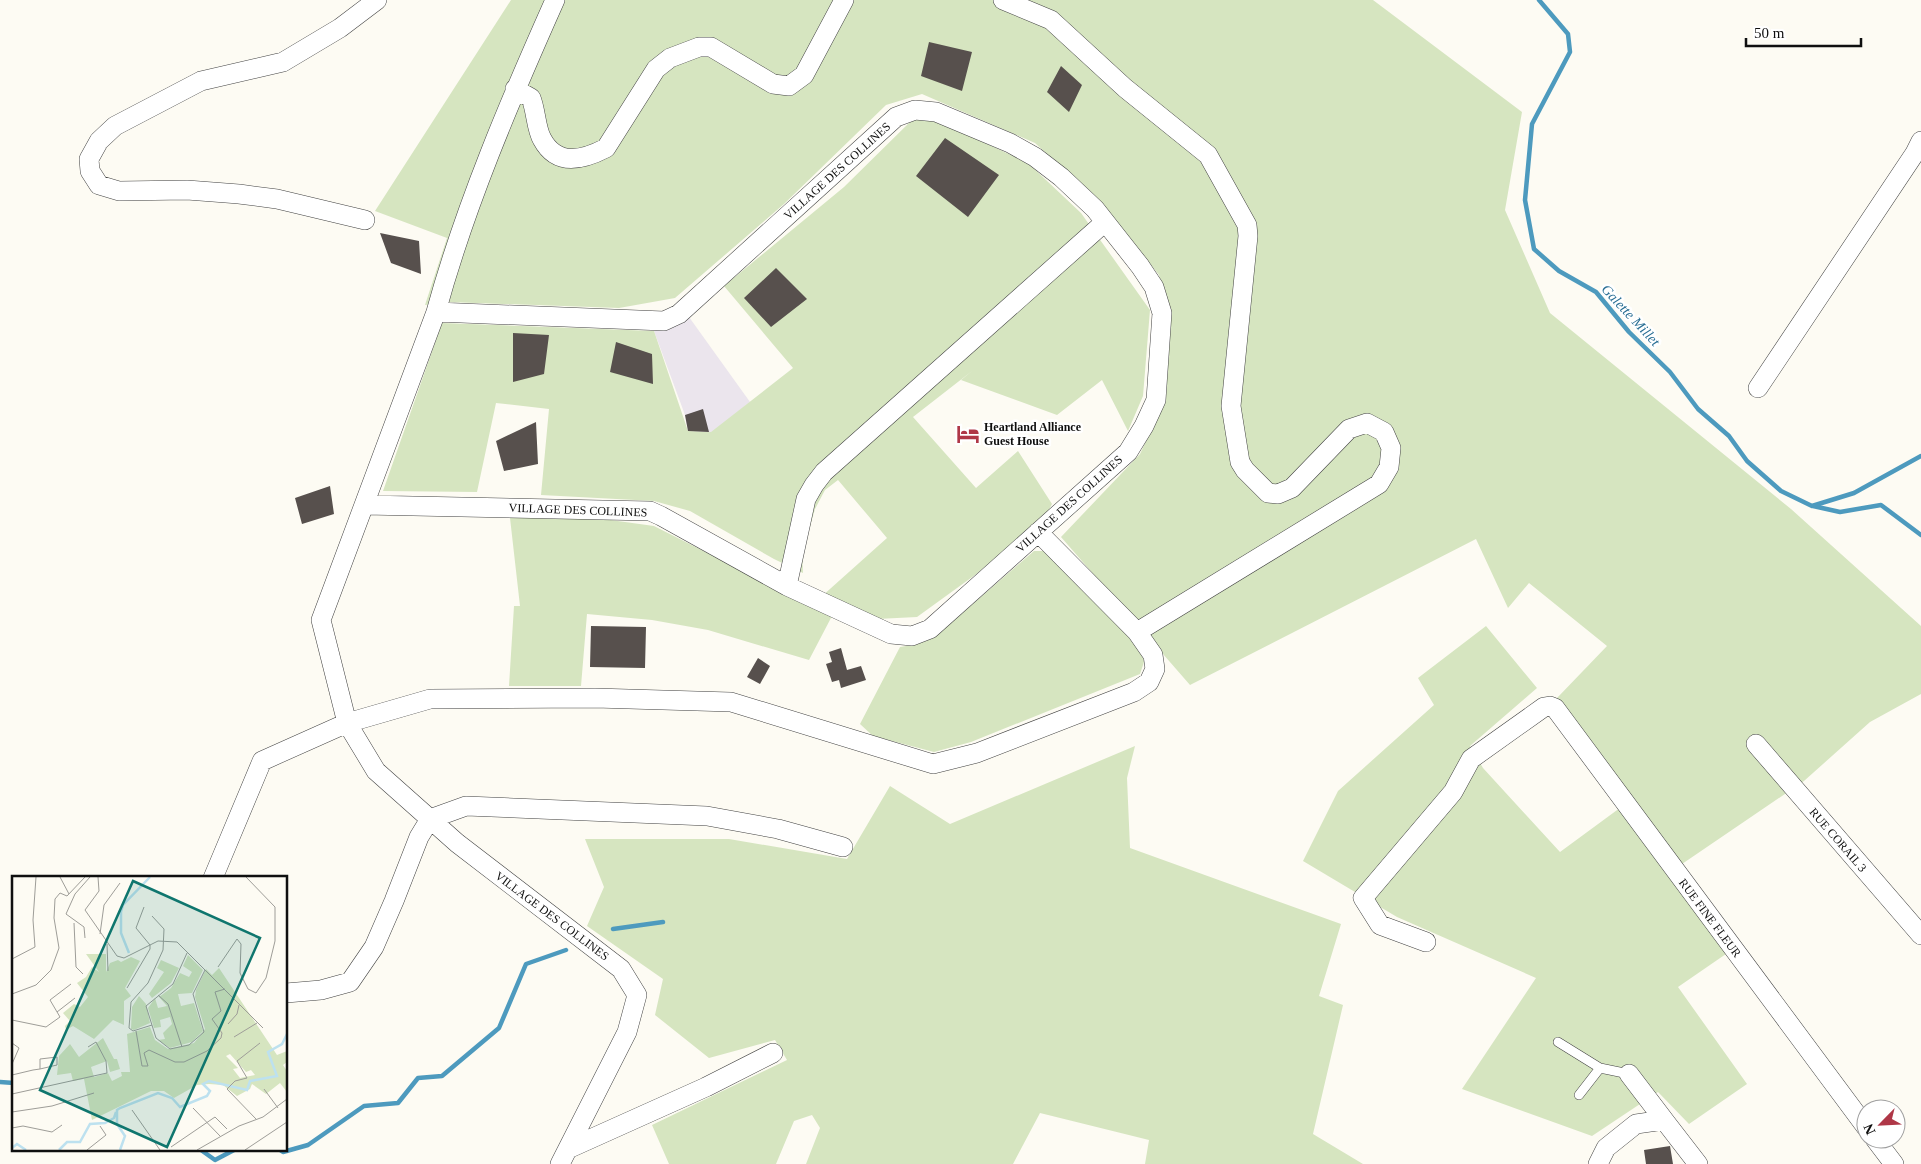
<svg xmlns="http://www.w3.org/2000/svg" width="1921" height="1164" font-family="'Times New Roman',serif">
<rect width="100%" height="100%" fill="#fdfbf3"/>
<!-- industrial -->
<path fill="#ebe5ed" d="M689,317L750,402L711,433L688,431L685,415L654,331L669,326Z"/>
<!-- green -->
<path fill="#d6e5c0" d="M511,0H1373L1522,112L1505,210L1550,313L1791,509L1921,626V694L1870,722L1804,781L1682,864L1557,698L1607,646L1529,583L1508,608L1476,539L1190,685L1061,537L1140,454L1166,399L1170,322L1159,275L1106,208L1035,143L922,94L886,105L784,204L675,298L619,308L448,302L425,305L447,238L375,211Z
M929,117L1028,163L1081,213L1150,310L1143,396L1128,431L1102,380L1057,415L961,380L972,371L913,417L976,488L1018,451L1052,504L1045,517L975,575L917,617L877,619L821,597L887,538L838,480L825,490L815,509L802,554L803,573L774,559L690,511L654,501L541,495L549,409L496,403L477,492L383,491L442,323L654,331L688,431L711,432L793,368L724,286L844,187L912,120Z
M510,518H596L654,526L832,616L809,660L708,630L652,620L587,614L581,686H509L514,606H520Z
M1034,551H1044L1140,647L1144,662L1140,674L971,742L934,752L873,736L860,724L900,647L918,644L937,635Z
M1486,626L1537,688L1470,746L1483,768L1560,852L1628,802L1739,945L1678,987L1747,1084L1689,1124L1658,1092L1592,1136L1462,1089L1536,978L1397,917L1303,861L1338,791L1434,705L1418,678Z
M1135,746L1127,778L1130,848L1341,924L1319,996L1343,1005L1313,1134L1363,1164H1145L1149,1140L1040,1113L1013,1164H806L820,1128L812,1115L794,1121L776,1164H669L652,1125L787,1060L775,1040L709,1058L655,1015L663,979L587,926L604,887L585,839H729L847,859L890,786L950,824Z"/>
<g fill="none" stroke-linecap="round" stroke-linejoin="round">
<!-- stream -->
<path stroke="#4d9abe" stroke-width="4.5" d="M1539,0L1568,34L1570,52L1532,124L1525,200L1534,249L1559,271L1596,292L1629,332L1670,372L1698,409L1729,436L1747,461L1781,491L1812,506L1854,493L1921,456
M1813,506L1840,512L1881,505L1921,535
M613,929L663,922
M0,1082L14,1083
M201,1150L215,1160L234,1150
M280,1150L283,1152L308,1145L364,1106L398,1103L418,1078L442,1076L499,1028L526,964L566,950"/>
</g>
<!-- building -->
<path fill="#57504d" d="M929,42L972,52L962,91L921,76Z
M1061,66L1082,85L1069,112L1047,92Z
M945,138L999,175L968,217L916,176Z
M380,233L419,241L421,274L391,263Z
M776,268L807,299L771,327L744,298Z
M513,333L549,335L544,374L513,382Z
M616,342L652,354L653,384L610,372Z
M703,409L709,432L688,431L685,415Z
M536,422L538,464L504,471L496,441Z
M330,486L334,514L302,524L295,498Z
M591,626L646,627L645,668L590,667Z
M841,648L847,670L861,666L866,680L841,688L839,680L832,682L826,664L832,662L829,652Z
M758,658L770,666L760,684L747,677Z
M1670,1146L1673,1164H1646L1644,1150Z"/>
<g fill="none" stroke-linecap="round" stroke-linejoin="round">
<defs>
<path id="lane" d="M1558,1042L1600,1068L1629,1074
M1579,1095L1600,1068"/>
<path id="street" d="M555,0C510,101 465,206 436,312L321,620L347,723L376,771L457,843L621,969L637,995L627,1032L560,1164
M1003,0L1051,20L1125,88L1208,155L1247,225L1248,236L1231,406L1240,462L1245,470L1268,493L1278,494L1292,488L1349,429L1367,423L1384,432L1391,448L1389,467L1379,484L1137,632
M515,89L531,98C536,110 536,129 542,139C557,167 583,160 606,148L656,69L670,58L699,47H711L773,84L789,86L804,75L844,0
M365,220L277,199L239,194L187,190L119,191L99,185L90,171L89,159L99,141L115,126L201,81L283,62L340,28L377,0
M1758,388L1915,153L1921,141
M365,505L650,511L661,516L787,586L891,634L912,636L930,629L1128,452L1144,426L1156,400L1162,313L1154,287L1140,266L1095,209L1061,177L1035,157L1010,143L936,112L915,110L896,117L679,314L664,321L436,312
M787,586L806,499L814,485L824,472L1105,222
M1756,744L1921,935
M213,878L262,761L347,723L430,699L595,698L731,702L933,764L977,753L1134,692L1149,682L1155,669L1153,655L1137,632L1038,532
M1426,942L1380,925L1363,898L1453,792L1471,759L1544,707L1550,706L1555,708L1866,1127
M286,993L321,990L350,982L374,947L394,901L419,837L430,819L466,806L707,816L778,829L843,847
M1629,1074L1664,1120
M1875,1139L1894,1164
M568,1149L706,1087L773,1053
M1598,1164L1606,1148L1636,1124L1664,1120L1698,1164"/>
</defs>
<!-- lane casing -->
<use href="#lane" stroke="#424242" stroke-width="10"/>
<!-- street casing -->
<use href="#street" stroke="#424242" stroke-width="20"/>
<!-- lane -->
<use href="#lane" stroke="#fff" stroke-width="9"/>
<!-- street -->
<use href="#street" stroke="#fff" stroke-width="19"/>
</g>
<!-- icons -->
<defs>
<symbol id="hotel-bare" viewBox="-9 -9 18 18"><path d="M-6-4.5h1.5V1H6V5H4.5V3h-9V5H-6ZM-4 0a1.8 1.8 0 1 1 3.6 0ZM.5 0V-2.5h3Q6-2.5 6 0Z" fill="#af3747" stroke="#fff" stroke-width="2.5" paint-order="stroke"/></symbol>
</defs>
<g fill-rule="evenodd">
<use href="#hotel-bare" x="952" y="418" width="32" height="32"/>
</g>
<g text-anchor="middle" stroke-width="5" stroke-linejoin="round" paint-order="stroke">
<!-- street labels -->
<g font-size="12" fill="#0f0f0f" stroke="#fff">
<text transform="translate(837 171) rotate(-42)" y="4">VILLAGE DES COLLINES</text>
<text transform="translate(1069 504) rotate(-42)" y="4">VILLAGE DES COLLINES</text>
<text transform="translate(578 510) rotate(2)" y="4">VILLAGE DES COLLINES</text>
<text transform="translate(1838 840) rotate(49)" y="4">RUE CORAIL 3</text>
<text transform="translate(552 916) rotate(37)" y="4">VILLAGE DES COLLINES</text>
<text transform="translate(1710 918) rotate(53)" y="4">RUE FINE FLEUR</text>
</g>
<!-- poi labels -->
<g font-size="12" font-weight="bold" fill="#0f0f0f" stroke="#fff" text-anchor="start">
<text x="984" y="431">Heartland Alliance<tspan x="984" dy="14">Guest House</tspan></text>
</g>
<!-- water labels -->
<g font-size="14" font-style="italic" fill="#276d93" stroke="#fff">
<text transform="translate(1631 315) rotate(47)" y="5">Galette Millet</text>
</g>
</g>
<!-- overview -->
<g transform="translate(12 876)">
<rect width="275" height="275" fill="#fdfbf3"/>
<path d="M74,78H94V96L98,87L106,84L109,86L119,81L128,85L113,112L119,120L112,125V149L101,144L82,163L61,150L54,154L53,150L58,145L51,137L62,128L68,131L76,121L65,107L74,101L80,91L87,96ZM176,79L191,94L180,117L166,118L169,130L182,127L191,155L180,166L158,172L146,164L153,163L151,157L160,148L158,141L148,144L149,151L142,152L136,132L143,122L146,132L155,130L147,121L159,112L168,97L177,101L180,96L171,90ZM149,84L167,92L159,107L140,122L137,118L152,96L145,92ZM207,92L265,179L275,175V186L271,189L275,195V216L268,207L254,218L240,208L238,213L225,220L211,209L197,208L185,209L162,222L152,215H139L80,244L72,203L61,205L59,197L45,199L47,180L58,168L67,181L91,162L102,183H105L108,193L98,196L95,185L79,191L82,201L96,197L100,205L110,200L109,196H118L115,158L138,151L143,164L156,173L182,167L193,153L183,121L184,114L194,93L200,99ZM218,178L234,196L239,194L243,199L228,202L221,193L226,192L214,180ZM127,120L134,128L138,147L122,154L119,153L120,131Z" fill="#d6e5c0" fill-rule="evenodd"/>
<path fill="none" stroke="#bde1ef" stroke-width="2.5" d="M117,77L109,57V36L111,29L138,1M0,272L5,268L14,274M47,274L55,266H68L78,248L93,247L102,242L104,236M108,274L113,260L105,248V234L108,232L146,217L160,222L168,231L195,220L198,215L191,208L197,205L235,214L238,205L265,200L256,176L270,168L275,158"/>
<path fill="none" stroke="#9e9d98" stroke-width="1" d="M48,1L57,18M86,1L87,15L73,34L105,80L112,82L146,65L165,66L251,152M62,47L64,91L71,98M88,58L92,29L108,7M73,62L72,51L54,38L63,18L78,1M95,68L96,95M175,77L161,108L134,130L144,162L158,173L177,169L192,156L181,118L193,94M0,83L23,71L21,44L24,1M206,91L225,63L229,68L228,97L236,113L244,117L254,102L263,65V31L234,1M115,112L138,73V69L124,52L132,31M0,118L24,109L39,94L47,72L42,42L43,23L48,17L55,20L73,1M146,119L156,128L170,171M45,136L63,122M0,144L34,151L48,141L38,124L59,108M216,148L225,138L227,129M140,149L121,155L117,152L119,126L136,107L151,74L152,53L140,40M124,155L130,190H136L132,177L137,174L163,186H172L195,175L209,162L210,157L200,143L209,135L203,116L213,113M222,161L245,147M0,167L7,172L0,188M0,199L21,194L28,193L45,189V181L28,183V193M252,213L266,232M0,218L95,197L94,185L84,166L76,171M181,232L208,260M120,234L148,274M0,236L40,230L82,217M244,243L215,213L223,205L235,202L225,185L248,167M0,252L11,250L40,256L50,249M159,271L203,241L215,253M75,274L94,259L88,250M185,274L227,250L251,241L275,223M233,274L275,246"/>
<path fill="#0f766e" fill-opacity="0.15" stroke="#0f766e" stroke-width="2.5" d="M121,5L248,62L155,271L28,214Z"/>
<rect width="275" height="275" fill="none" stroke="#0f0f0f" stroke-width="2.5"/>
</g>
<!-- north arrow -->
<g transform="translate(1881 1124) rotate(246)"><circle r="24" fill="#ffffff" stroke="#9f9f9f"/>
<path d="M0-4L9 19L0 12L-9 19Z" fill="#af3747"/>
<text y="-8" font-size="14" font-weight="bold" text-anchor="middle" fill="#0f0f0f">N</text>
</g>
<!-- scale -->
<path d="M1746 38v8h115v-8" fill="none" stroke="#0f0f0f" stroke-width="2.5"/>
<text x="1754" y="38" font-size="15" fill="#0f0f0f" stroke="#ffffff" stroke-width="4" paint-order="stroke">50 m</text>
</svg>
